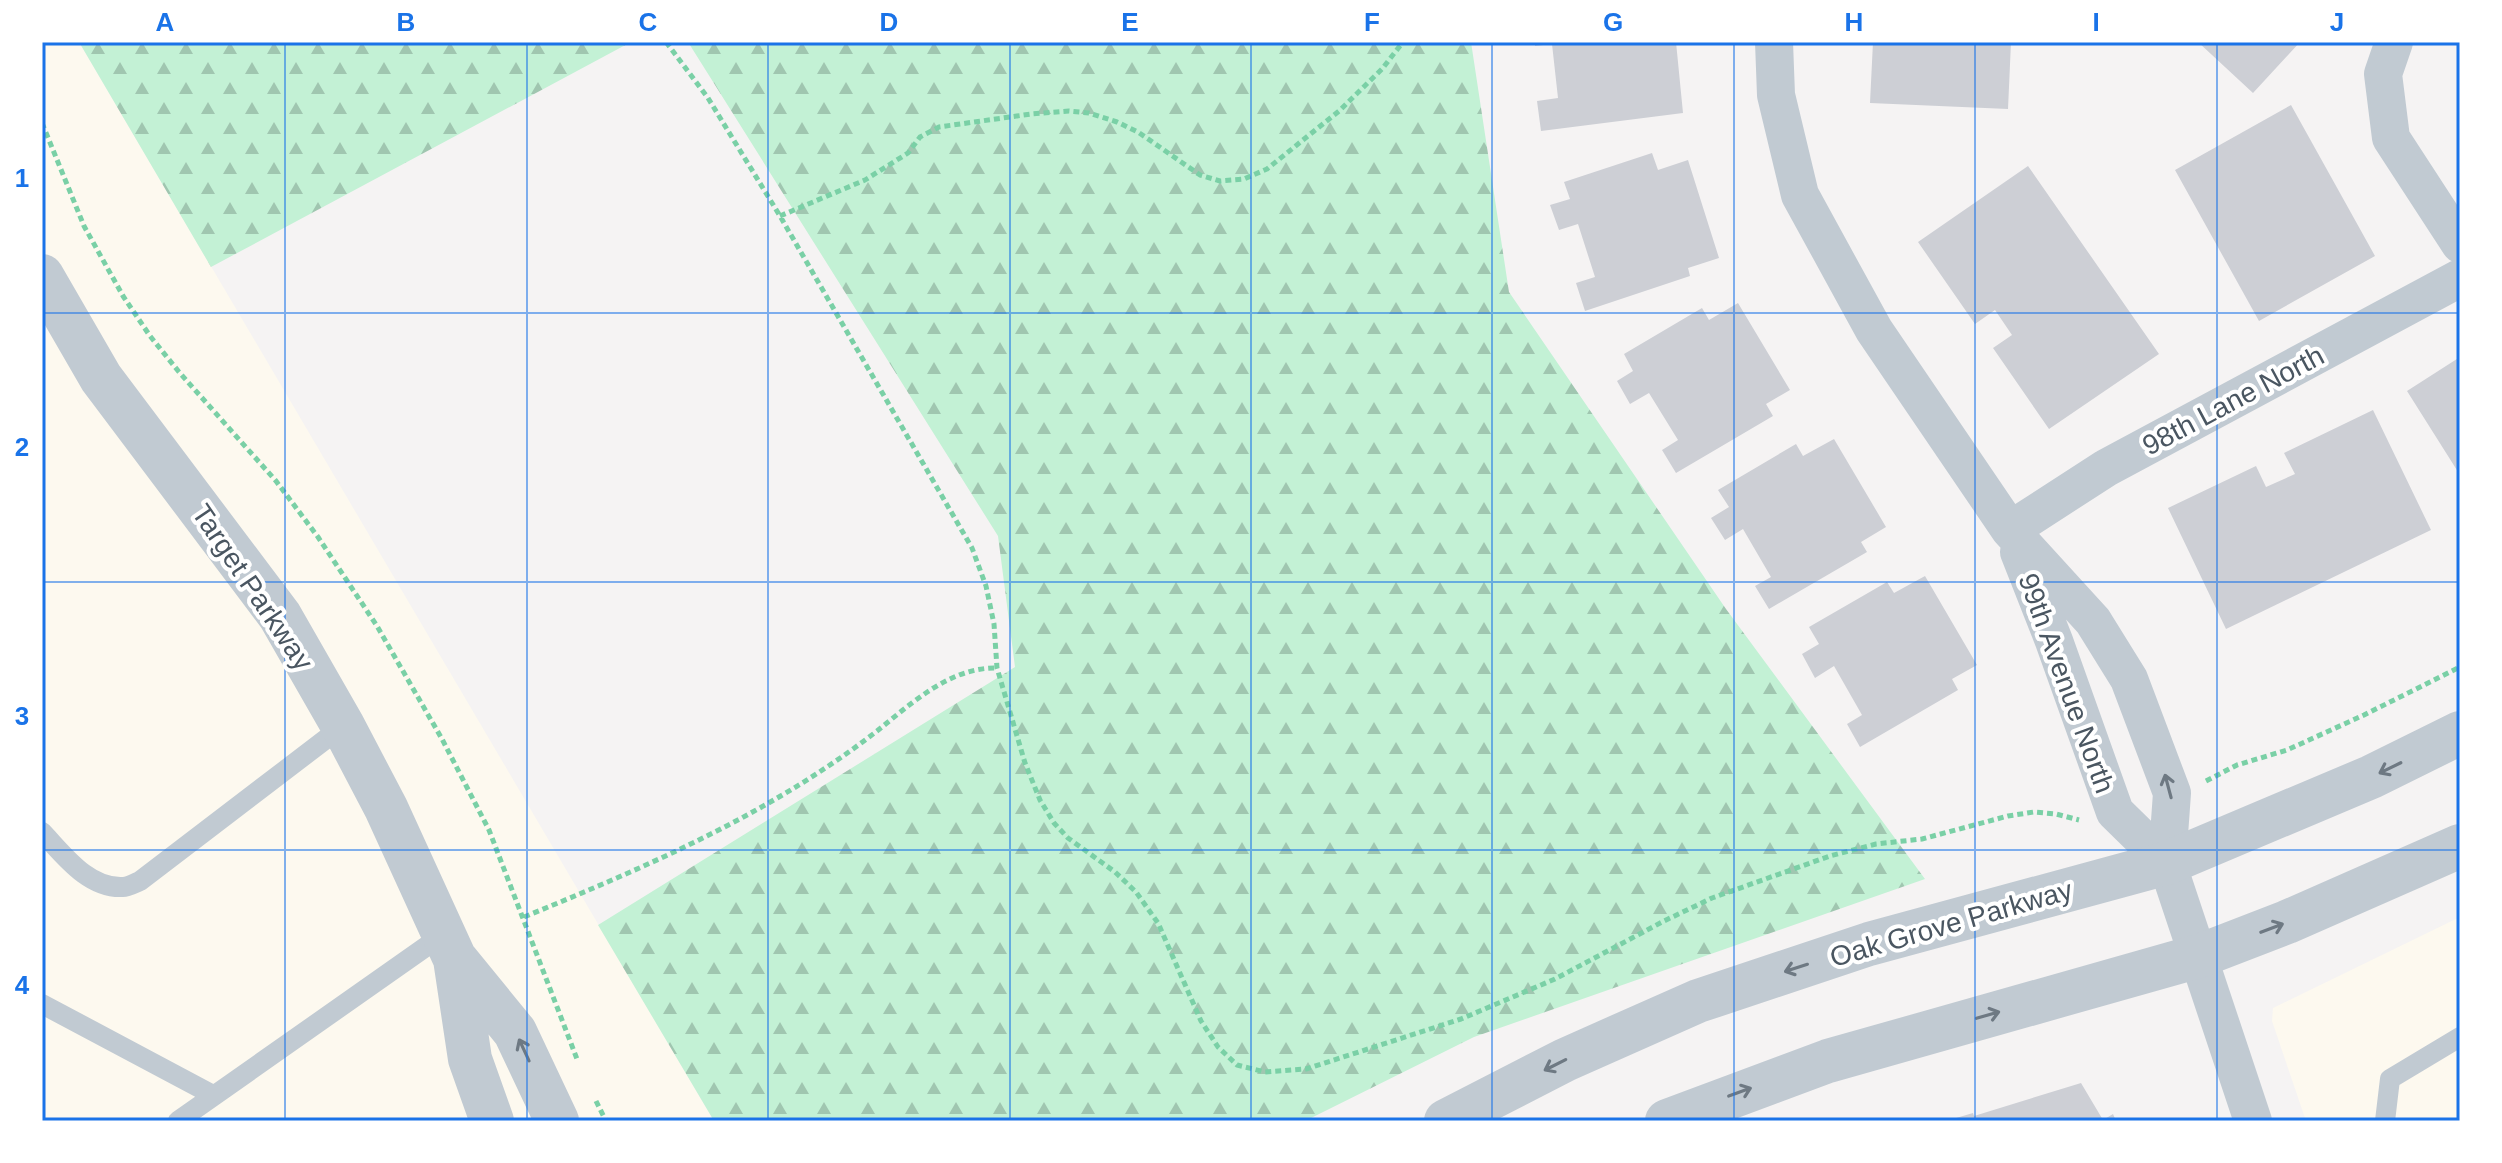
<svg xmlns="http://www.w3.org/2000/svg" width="2502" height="1163" font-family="Helvetica,sans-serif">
<defs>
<pattern id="forest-firs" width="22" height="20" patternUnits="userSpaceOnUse" patternTransform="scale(2)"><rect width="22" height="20" fill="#c3f1d5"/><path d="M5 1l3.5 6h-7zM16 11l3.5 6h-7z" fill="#a0c6b0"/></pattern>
</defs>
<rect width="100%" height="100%" fill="#f5f3f3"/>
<!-- commercial -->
<path fill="#fdf9ef" d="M42,42H79L714,1121H42Z
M2460,917V1121H2306L2272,1021L2273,1008Z"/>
<!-- forest -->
<path fill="url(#forest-firs)" d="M79,42H631L211,267Z
M688,42H1471L1509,292L1726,609L1925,879L1474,1037L1305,1121H714L598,925L1015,667L998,536Z"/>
<!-- building -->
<path fill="#cdcfd5" d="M1535,42H1676L1683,113L1541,131L1537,101L1558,98L1552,44L1535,46Z
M1873,42H2011L2008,109L1870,103Z
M2198,42H2300L2253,93Z
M2291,105L2375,256L2259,321L2175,170Z
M1652,153L1658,170L1688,160L1719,258L1688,268L1690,276L1585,311L1576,283L1595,277L1578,224L1559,230L1550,205L1570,199L1564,182Z
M2028,166L2159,354L2049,429L1993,348L2012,335L1995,310L1975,324L1918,242Z
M1738,303L1790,390L1766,404L1773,416L1676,473L1662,450L1678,440L1649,393L1630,404L1617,381L1633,371L1624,354L1702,308L1709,320Z
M2460,357V475L2407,391Z
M2373,410L2431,530L2226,629L2168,508L2256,466L2266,487L2295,474L2284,453Z
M1834,439L1886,527L1861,542L1867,552L1769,609L1755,586L1771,577L1743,529L1725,540L1711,518L1729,507L1718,490L1796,444L1803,456Z
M1925,576L1977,665L1952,679L1958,690L1860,747L1847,724L1862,715L1834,666L1815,678L1802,654L1819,644L1809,627L1887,582L1894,593Z
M2081,1083L2103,1120L2113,1114L2116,1121H1946L1973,1113L1974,1116Z"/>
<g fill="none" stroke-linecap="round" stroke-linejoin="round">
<!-- path -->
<path stroke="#7ad0a6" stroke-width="5" stroke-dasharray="6 4" stroke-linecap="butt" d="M666,42L708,98L780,216L972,548L986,586L994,624L997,668L1025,763L1040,800L1054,823L1068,838L1115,872L1136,892L1158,923L1201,1021L1218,1047L1237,1065L1265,1072L1306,1069L1461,1019L1555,979L1664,921L1712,898L1830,856L1876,844L1922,839L2008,816L2034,812L2056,814L2079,820
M42,123L84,226L123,296L150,336L179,372L276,481L318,537L377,626L442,739L489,830L577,1059
M780,216L865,180L908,153L920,137L939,127L1031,114L1069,111L1089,113L1117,122L1138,132L1200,175L1220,181L1244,179L1267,169L1339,111L1382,69L1403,42
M2206,781L2237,765L2287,750L2364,715L2460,667
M524,917C648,866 770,814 877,731C912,703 950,667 997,668
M596,1101L606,1121"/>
<!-- service -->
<path stroke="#c1cad2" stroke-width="20" d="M42,832C63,854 88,889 123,887C128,887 135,883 140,881L343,726
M42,1004L213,1095
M178,1121L444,934
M2385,1121L2390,1079L2460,1037"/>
<!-- minor -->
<path stroke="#c1cad2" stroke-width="38" d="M1774,42L1776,95L1800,195L1874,330L2010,530L2093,621L2129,679L2172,793L2167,863L2253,1121
M2394,42L2383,74L2391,138L2460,244
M2010,530L2106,468L2460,278
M2019,552L2054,641L2115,812L2167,863"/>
<!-- tertiary -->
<path stroke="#c1cad2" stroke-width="44" d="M42,276L101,378L280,616L343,726L386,808L455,959L470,1059L492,1121
M457,961L515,1032L557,1121
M1446,1121L1565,1060L1698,1001L1869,944L2167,863L2371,777L2460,733
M1667,1121L1828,1061L2199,956L2287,922L2460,846"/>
</g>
<!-- one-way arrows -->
<defs><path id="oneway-shaft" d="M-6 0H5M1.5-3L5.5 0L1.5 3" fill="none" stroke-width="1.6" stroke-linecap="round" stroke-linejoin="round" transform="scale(2)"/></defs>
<g stroke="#6e7983">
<use href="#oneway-shaft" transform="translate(2390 768) rotate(154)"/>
<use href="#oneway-shaft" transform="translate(2168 786) rotate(-105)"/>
<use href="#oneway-shaft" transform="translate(2272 928) rotate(-21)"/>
<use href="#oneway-shaft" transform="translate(1796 968) rotate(162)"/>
<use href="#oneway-shaft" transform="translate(1988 1015) rotate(-16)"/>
<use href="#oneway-shaft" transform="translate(524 1050) rotate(-115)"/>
<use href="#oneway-shaft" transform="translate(1555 1065) rotate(153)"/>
<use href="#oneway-shaft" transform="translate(1740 1092) rotate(-20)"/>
</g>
<!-- grid -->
<path fill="none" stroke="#1a73e8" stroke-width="2" stroke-opacity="0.55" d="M285,42V1121M527,42V1121M768,42V1121M1010,42V1121M1251,42V1121M1492,42V1121M1734,42V1121M1975,42V1121M2217,42V1121M42,313H2460M42,582H2460M42,850H2460"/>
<g text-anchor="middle" stroke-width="8" stroke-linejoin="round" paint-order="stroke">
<!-- street labels -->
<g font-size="28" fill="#4a5661" stroke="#fff">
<text transform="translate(2233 400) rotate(-28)" y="10">98th Lane North</text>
<text transform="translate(253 587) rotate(56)" y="10">Target Parkway</text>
<text transform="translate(2067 683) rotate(70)" y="10">99th Avenue North</text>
<text transform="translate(1951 923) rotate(-16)" y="10">Oak Grove Parkway</text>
</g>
</g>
<!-- border -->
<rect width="2502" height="1163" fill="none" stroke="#ffffff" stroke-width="88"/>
<rect x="44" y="44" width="2414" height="1075" fill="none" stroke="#1a73e8" stroke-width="3"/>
<g font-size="26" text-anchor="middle" font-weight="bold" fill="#1a73e8">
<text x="165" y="31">A</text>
<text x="406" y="31">B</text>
<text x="648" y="31">C</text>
<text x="889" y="31">D</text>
<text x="1130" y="31">E</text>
<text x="1372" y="31">F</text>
<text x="1613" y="31">G</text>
<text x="1854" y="31">H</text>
<text x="2096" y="31">I</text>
<text x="2337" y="31">J</text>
<text x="22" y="187">1</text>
<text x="22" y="456">2</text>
<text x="22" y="725">3</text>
<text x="22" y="994">4</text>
</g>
</svg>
